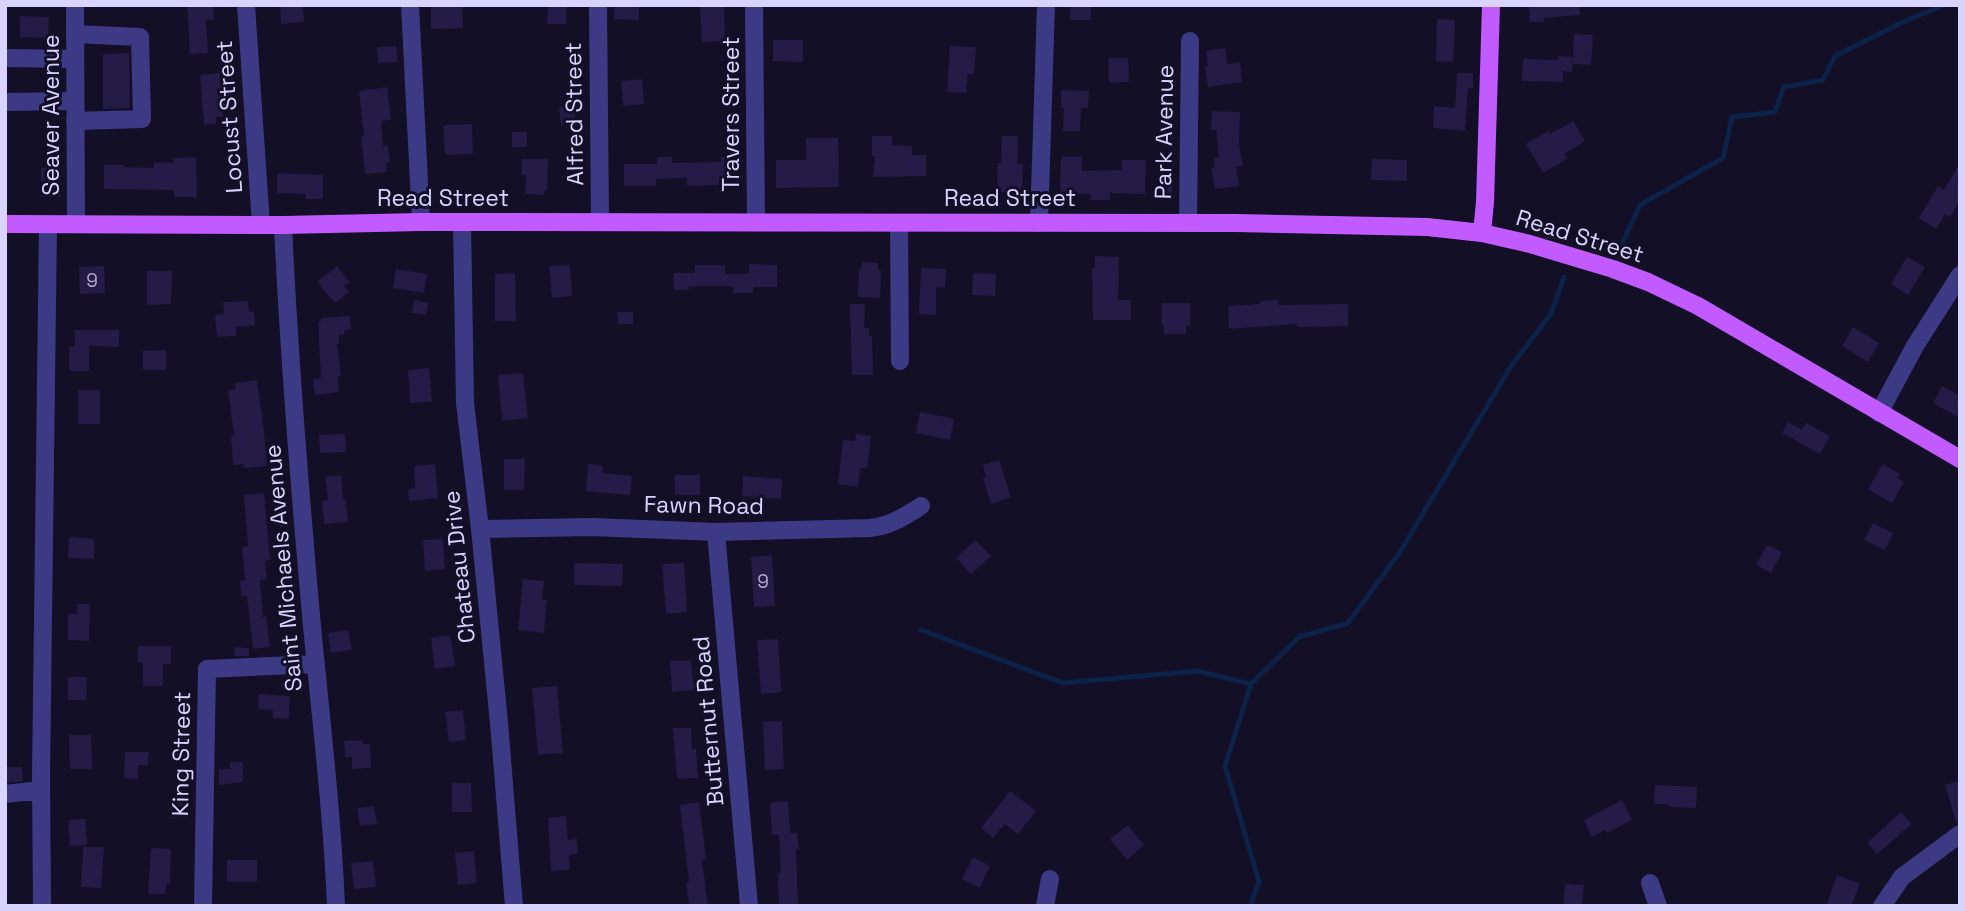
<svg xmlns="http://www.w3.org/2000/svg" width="1965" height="911" font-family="'Space Grotesk',sans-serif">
<rect width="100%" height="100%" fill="#130f26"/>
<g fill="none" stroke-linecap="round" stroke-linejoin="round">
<!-- stream -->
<path stroke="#0c2248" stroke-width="5" d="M1620,248L1640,205L1723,158L1732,117L1775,112L1784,87L1823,80L1835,56L1901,23L1944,5
M921,630L1063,683L1197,671L1251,684
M1250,906L1259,882L1225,766L1251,684L1299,637L1348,623L1400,552L1511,366L1551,314L1564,277"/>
</g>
<!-- building -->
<path fill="#241b47" d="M187,5H213L214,20H206L208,53L190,54Z
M280,5H303L304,22L281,24Z
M548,5H566V24H547Z
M614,5H639V20L614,19Z
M724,5L725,41L702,42L700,6Z
M1070,5H1091V20H1070Z
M1540,5H1579L1580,15L1544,18V22H1530L1529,7Z
M462,6L463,28L431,29V7Z
M20,16L49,17L48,38L20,37Z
M1437,19L1455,20L1453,62L1436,61Z
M1574,34L1593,35L1591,65L1573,64Z
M773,40H803V62L773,61Z
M396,46L398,62L378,63L377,47Z
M950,46L976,47L974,74H968L966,93L947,92Z
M1225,48L1227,64L1240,62L1242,82L1208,87L1205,66H1208L1206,51Z
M129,53L130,108L103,109V54Z
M1558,56L1573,57L1572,72L1563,71V82L1522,81L1523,59L1558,60Z
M1108,58H1128L1129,82L1109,83Z
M220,73L223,117H216V124L204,125L200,75Z
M1457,73H1473V88H1468L1465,131L1433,128L1434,106L1455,108Z
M642,79L644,104L623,106L621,81Z
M387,87L391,120L381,121L383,146H388L390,162L386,163L387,172L365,174L361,137L364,136L359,91Z
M1061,90L1089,91L1088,108H1081L1080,131H1063L1064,108H1061Z
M574,105L576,123L561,125L559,107Z
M1212,111L1240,112L1239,144L1243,166L1236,167L1239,186L1215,189L1211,168L1215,167L1214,158L1219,157L1216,130H1211Z
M1573,121L1585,141L1564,154L1567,159L1543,173L1526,144L1548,131L1550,134Z
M472,124L473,154L445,155L443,125Z
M512,132H527V147H512Z
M872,136H892V145L912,146V155H926V176L873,177L875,156H872Z
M1002,136H1018L1017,164H1023L1022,192H997L998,163H1001Z
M806,138H838L839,187L776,188V160H806Z
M1061,156L1082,157V171L1122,170V160H1146L1145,194L1110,193V200H1091V194L1060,193Z
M196,157L197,197H174V190L104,189V165H123V167L154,168V162L173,163V158Z
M657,157H672V163L721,162V157H736V178H719L720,185L687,186V178L656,179V186H624V164H657Z
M522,159H548L547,191H544V195L525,194L526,175H522Z
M1372,159L1407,160V181L1371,180Z
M1960,163V201L1950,217L1945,214L1936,229L1919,218L1938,186L1944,190Z
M41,168H60L61,197H41Z
M277,173L323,175V199H306V194L277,193Z
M1158,185H1172V199H1158Z
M1095,256L1119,257L1118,300H1131V320H1093L1092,268H1095Z
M1907,257L1925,267L1908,295L1891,284Z
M862,262L878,263V270H881L880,298L858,297L859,268L862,269Z
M749,264L777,265V287H753V293H733V286H689V290H674V273H695V265H725V274H749Z
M570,265L572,296L552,298L549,266Z
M104,266L105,293L80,294L79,267Z
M337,266L350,282L344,286L349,292L335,303L317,282Z
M921,268L946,269L945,288L936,287V315L919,314Z
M396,269L427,274L424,293L393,288Z
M147,271H172L171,304L147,305Z
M515,273L516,321H495V274Z
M973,273L996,274L995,296L972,295Z
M414,300L428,303L426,315L412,313Z
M1278,300L1279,305L1348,304V326L1297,327V324L1229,329L1228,306L1260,304V301Z
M248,301L249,312L254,311L255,325L236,327V336L217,337L215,315L224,314L223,302Z
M1162,303H1190V325H1186V334H1164V325H1162Z
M850,304H865L864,328H869V336H872L873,375H852Z
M617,312H633V324H618Z
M350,316L351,329L344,330L345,335H339V344H337L341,376H338L339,392L315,395L313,379L321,378L318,322L321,321V318Z
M1853,327L1879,343L1868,362L1842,346Z
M75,330H119V347L89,346V371H69V347H75Z
M166,350V370H143V351Z
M429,368L432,402L410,403L408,370Z
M523,373L528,418L502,421L498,375Z
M257,380L264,431L267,466L244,468L243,464L233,465L231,436H234L228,390L236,389L235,383Z
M1942,386L1960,396V418L1933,403Z
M78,390H100V424H78Z
M920,412L954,419L950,440L916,433Z
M1788,422L1802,430L1806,423L1830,436L1820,454L1782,433Z
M345,434L346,452L320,453L319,435Z
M856,434L871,436L867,468H860L858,487L838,484L843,440L855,441Z
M504,459H525L524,490H504Z
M999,460L1011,497L991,504L983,478L986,477L983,465Z
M435,464L438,498L409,501L408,489L415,488L414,466Z
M588,464L603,465L602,473L632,476L630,495L586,491Z
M1883,464L1900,474L1897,478L1904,482L1892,503L1868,489Z
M341,475L343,499H346L348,522L324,524L322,501L328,500L325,477Z
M675,475H700V495H675Z
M743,476L782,479L781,499L742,496Z
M264,493L270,560L265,561L267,579L260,580L263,617L266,616L270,647L253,649L247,596L241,597L240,581L245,580L242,547L248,546L244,495Z
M1873,523L1893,533L1885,550L1864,540Z
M69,537L94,539V559L68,558Z
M443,539L445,569L425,571L423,540Z
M975,540L991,556L971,574L956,558Z
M1767,545L1782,552L1771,573L1756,565Z
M772,555L775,606L754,607L751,557Z
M574,563L623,564L622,586L574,585Z
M684,563L687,612L666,614L662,564Z
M523,579L544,581L542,599L547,600L544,633L518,630Z
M77,604H90L89,641L68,640V614H77Z
M348,630L352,650L331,653L328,633Z
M450,635L455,666L435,669L431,638Z
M778,639L781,692L761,694L757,640Z
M138,646H171V664H163V686H143V662H138Z
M235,647L249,648V656H234Z
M691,660L694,690L672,692L670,661Z
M68,677H87L86,700H68Z
M557,686L563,753L538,755L532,688Z
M259,694L290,696L289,719L273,718V710L258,709Z
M463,710L466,740L449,742L445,712Z
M782,721L784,769L765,770L763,722Z
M673,728H691L692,749H696L698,778L677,779Z
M69,735H91L92,769H70Z
M363,740V744H370L371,768L352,769V757H345L344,741Z
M125,752H149L148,765H138V779L124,778Z
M230,762H243V782L219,785V769H230Z
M5,767H22L23,781L5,783Z
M1960,781V821L1956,822L1945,785Z
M452,783H471L472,812H452Z
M1655,785L1697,787L1696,808L1669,807V804H1654Z
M1010,791L1036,811L1018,834L1005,824L993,838L981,828Z
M174,795H187V818H169L170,804H174Z
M1622,800L1632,820L1607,833L1605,830L1592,837L1584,820Z
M788,801L790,833H797L799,849H796L798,906H779L778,873H781L779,835H772L770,803Z
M699,802L706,859L702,860L708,906H689L686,883L689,882L680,805Z
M374,806L377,824L360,826L357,808Z
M1901,812L1912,824L1877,854L1867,843Z
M566,816L568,840L577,839L578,854L569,855L570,870L551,871L548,818Z
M85,819L87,845L70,846L68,820Z
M1128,825L1144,845L1127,860L1110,839Z
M83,847H104L101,888L81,887Z
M151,848L171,849L170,884H166L165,894H148Z
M474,851L477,883L458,885L455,853Z
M973,857L990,866L980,888L962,879Z
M227,860H257V882H227Z
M373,861L376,887L354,889L351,863Z
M1837,875L1860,884L1851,906H1826Z
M1565,884L1584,885L1582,906H1563Z"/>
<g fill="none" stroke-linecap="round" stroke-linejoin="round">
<!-- minor -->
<path stroke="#3d3a85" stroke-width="18" d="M75,5L76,224
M246,5L261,225
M410,5L421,222
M598,5L600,222
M754,5L756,222
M5,58L75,59
M5,102L75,101
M75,121L142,119L140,37L75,34
M462,222L465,403L480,529L499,723L514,906
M899,223L900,361
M1039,223L1046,5
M1188,223L1190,41
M283,225C289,359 300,493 312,626C321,719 332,812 336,906
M1879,413L1915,346L1960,275
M480,529L592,527L716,532L870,528C890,526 904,517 921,506
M716,532L749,906
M5,794L41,790
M1650,883L1658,906
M42,906L41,776L48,224
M203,906L207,669L316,664
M1045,906L1050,879
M1882,906L1902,877L1960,834"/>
<!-- major -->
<path stroke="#c25bff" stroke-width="18" d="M5,224L283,225L421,222L1236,223L1427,227L1482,233L1530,244L1613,269L1648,282L1698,306L1960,459
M1482,233L1485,202L1491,5"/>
</g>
<g text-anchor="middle" stroke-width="6" stroke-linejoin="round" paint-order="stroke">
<!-- number labels -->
<g font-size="19" fill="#aca6d1">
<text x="92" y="287">9</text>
<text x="763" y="588">9</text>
</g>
<!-- street labels -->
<g font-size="23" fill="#d9d4ff" stroke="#130f26">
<text transform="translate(574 114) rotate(-91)" y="8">Alfred Street</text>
<text transform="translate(731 114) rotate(-90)" y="8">Travers Street</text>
<text transform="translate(51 115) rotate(-90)" y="8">Seaver Avenue</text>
<text transform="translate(229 117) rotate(-94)" y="8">Locust Street</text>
<text transform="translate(1164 132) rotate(-89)" y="8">Park Avenue</text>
<text x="443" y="206">Read Street</text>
<text x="1010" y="206">Read Street</text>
<text transform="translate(1580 236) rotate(17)" y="8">Read Street</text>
<text transform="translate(704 505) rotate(1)" y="8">Fawn Road</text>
<text transform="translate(459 567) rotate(-96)" y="8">Chateau Drive</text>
<text transform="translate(283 568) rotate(-95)" y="8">Saint Michaels Avenue</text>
<text transform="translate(708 721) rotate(-95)" y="8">Butternut Road</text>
<text transform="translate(181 754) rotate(-89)" y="8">King Street</text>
</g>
</g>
<!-- border -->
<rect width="1965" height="911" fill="none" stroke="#d9d4ff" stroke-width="14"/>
</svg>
